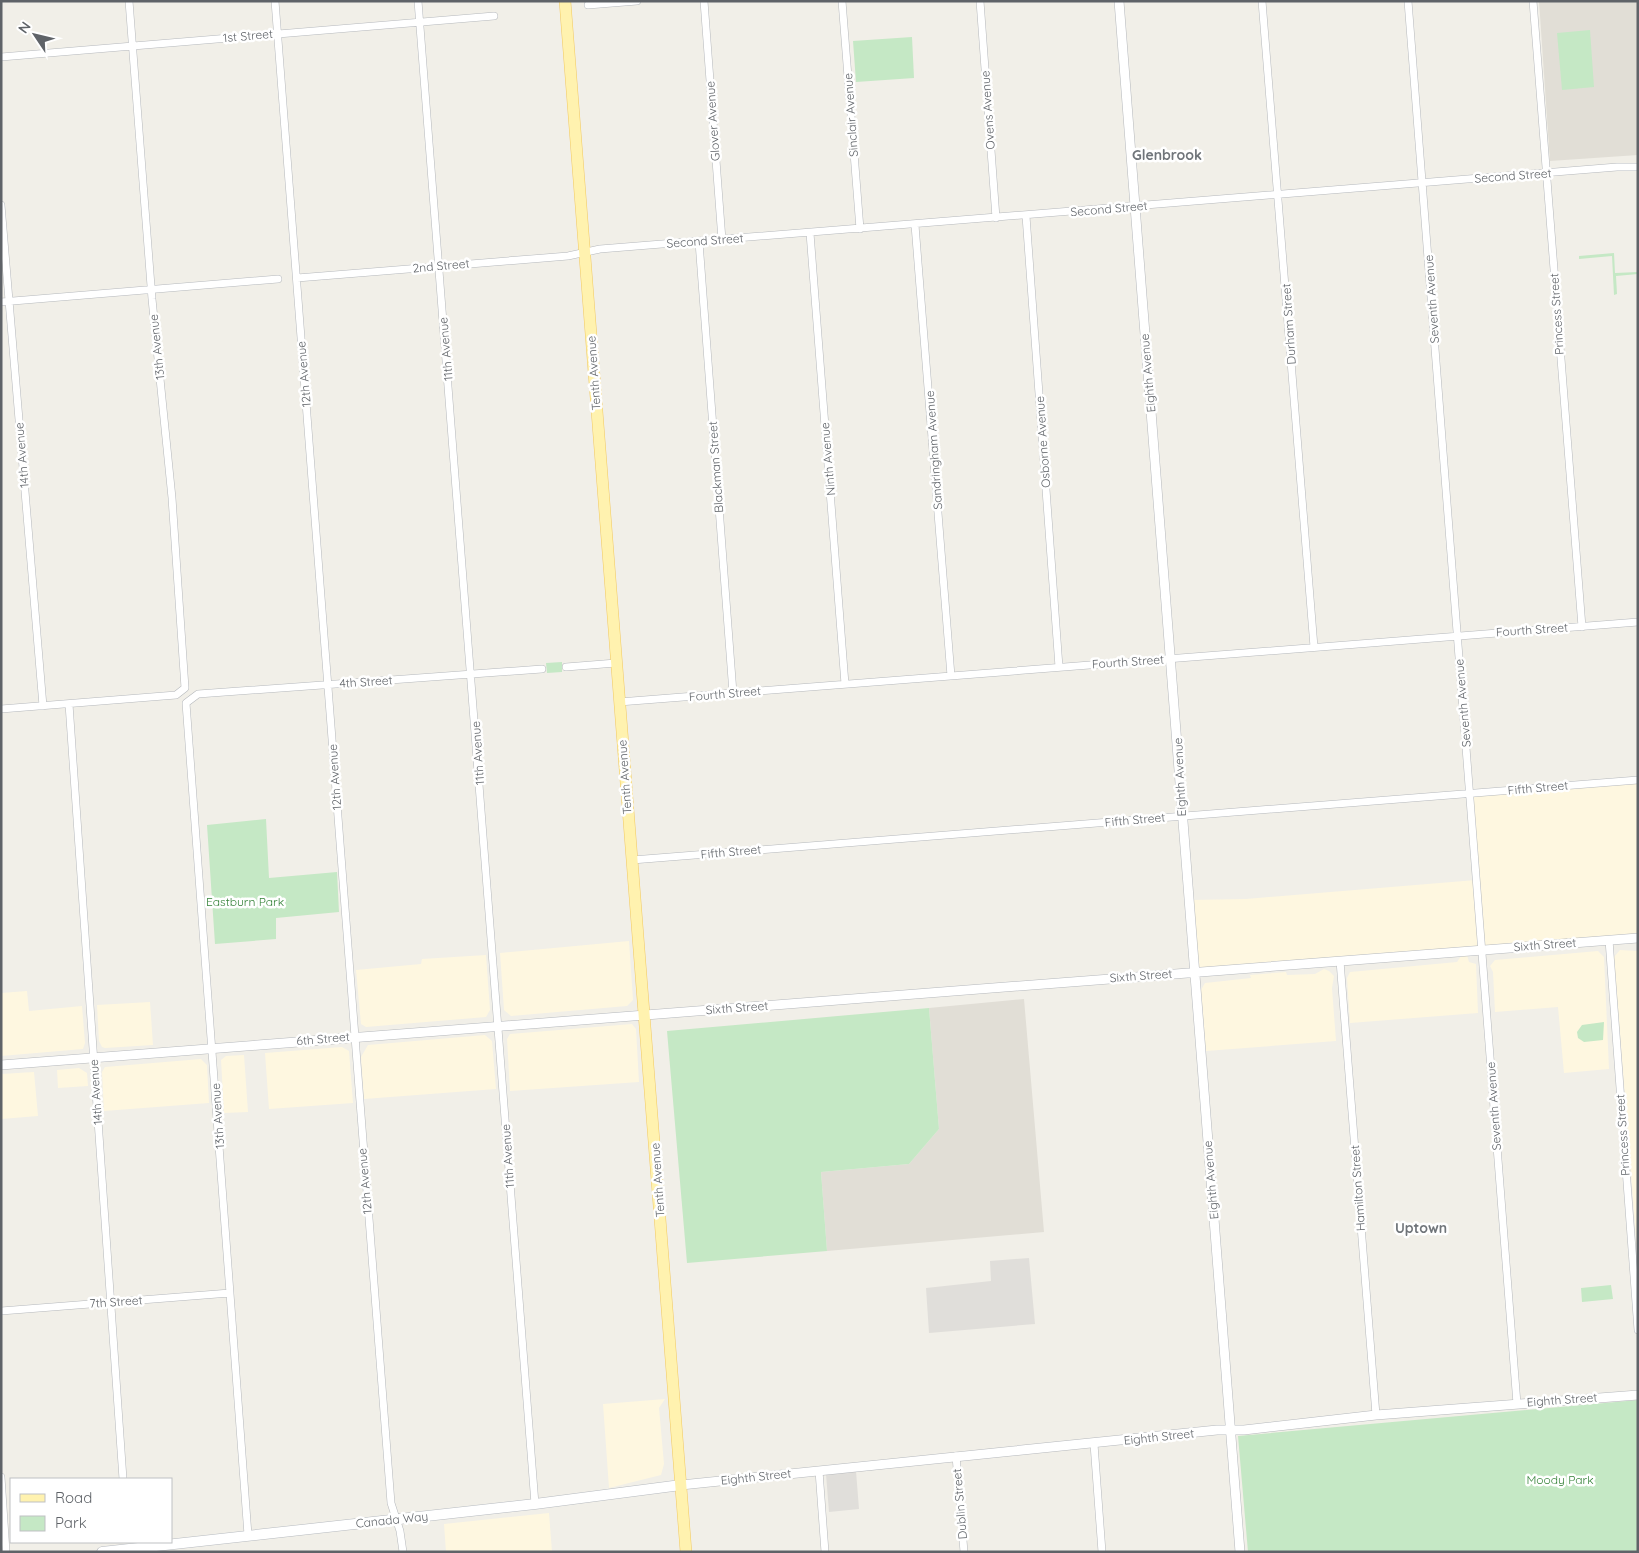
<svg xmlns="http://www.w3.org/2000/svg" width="1639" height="1553" font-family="Quicksand,sans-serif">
<rect width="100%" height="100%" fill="#f1efe8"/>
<!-- commercial -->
<path fill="#fef7e0" d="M1638,780V938L1194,972L1190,900L1246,899L1476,880L1470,794Z
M629,941L633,1000L627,1006L511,1016L504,1010L500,953Z
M1620,950L1638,951V1262L1614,957Z
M1598,951L1604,957L1609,1069L1564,1073L1558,1007L1495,1012L1493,972L1490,966L1495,960Z
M486,955L490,1010L486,1017L366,1027L361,1024L356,970L421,964L422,959Z
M1467,955L1469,962L1476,964L1478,1013L1350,1023L1347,978L1350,972L1457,962L1461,956Z
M1324,969L1329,971L1334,976L1332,988L1336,1041L1206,1051L1201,990L1205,983L1251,978L1250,975L1286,972L1287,975L1315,974Z
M27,991L29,1011L82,1006L85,1043L83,1049L1,1056V993Z
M150,1002L153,1045L105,1048L102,1047L99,1041L97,1005Z
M632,1024L636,1029L639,1082L510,1091L507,1039L510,1034Z
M485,1035L492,1041L496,1089L364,1099L361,1057L368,1045Z
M342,1047L349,1051L353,1103L269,1109L265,1053Z
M244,1055L248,1112L224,1113L221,1060L226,1056Z
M201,1059L207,1065L209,1103L104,1111L102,1072L105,1067Z
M79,1068L87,1073L88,1086L58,1088L57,1070Z
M34,1072L38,1116L1,1119V1074Z
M665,1399L659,1408L664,1464L661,1475L609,1488L603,1404Z
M549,1513L552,1552H446L444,1524Z"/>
<!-- industrial -->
<path fill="#e0deda" d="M1029,1258L1035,1324L929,1333L926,1288L991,1281L990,1261Z
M856,1471L859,1509L829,1512L826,1474Z"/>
<!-- education -->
<path fill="#e1ded6" d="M1539,1H1638V155L1550,161Z
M1024,999L1044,1232L827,1251L821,1172L909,1164L939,1129L929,1008Z"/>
<!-- green -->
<path fill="#c5e8c5" d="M1590,30L1594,87L1562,90L1557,33Z
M912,37L914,78L856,82L853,41Z
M1614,253L1615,273L1638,272V274L1616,276L1617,294L1614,295L1612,256L1579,259V256Z
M562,662V672L547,673L546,663Z
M266,819L269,878L337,872L339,912L276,918V939L215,944L207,825Z
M929,1008L939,1129L909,1164L821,1172L827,1251L687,1263L667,1031Z
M1604,1022L1603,1040L1584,1042L1578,1038L1577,1032L1582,1025Z
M1611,1285L1613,1299L1582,1302L1581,1288Z
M1638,1400V1552H1248L1238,1436Z"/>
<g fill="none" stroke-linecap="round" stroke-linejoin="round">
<defs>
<path id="minor" d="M275,1L391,1503L400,1531L403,1552
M418,1L535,1504
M704,1L722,240
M842,1L860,229
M980,1L996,218
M1262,1L1314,647
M1408,1L1517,1404
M1533,1L1582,627
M588,5L637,1
M1,57L494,16
M1,205L43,706
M1026,216L1059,667
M915,225L951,676
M810,233L845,684
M699,242L733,693
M297,278L568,256L600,249L1617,167H1638
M1,302L278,279
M566,667L616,663
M619,702L1638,622
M69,704L123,1479
M1,709L176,695L185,688L172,498L152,299L129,1
M632,860L1638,780
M1609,940L1638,1330
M1340,961L1376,1415
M1,1311L230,1293
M1094,1444L1102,1552
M956,1456L964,1552
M819,1471L825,1552
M1,1477L6,1552
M248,1535L186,703L198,694L542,669"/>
<path id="tertiary" d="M1119,1L1240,1552
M1,1065L1638,938
M681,1485L1217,1430H1244L1376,1415L1638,1395"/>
<path id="secondary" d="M102,1552L535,1504L681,1485"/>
<path id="primary" d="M565,1L686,1552"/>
</defs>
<!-- minor casing -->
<use href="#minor" stroke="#b5b8bc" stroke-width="8"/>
<!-- tertiary casing -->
<use href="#tertiary" stroke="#b5b8bc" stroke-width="10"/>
<!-- secondary casing -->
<use href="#secondary" stroke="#b6babf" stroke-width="11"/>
<!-- primary casing -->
<use href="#primary" stroke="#f2c960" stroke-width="12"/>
<!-- minor -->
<use href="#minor" stroke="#fff" stroke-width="7"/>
<!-- tertiary -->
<use href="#tertiary" stroke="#fff" stroke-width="9"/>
<!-- secondary -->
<use href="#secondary" stroke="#fff" stroke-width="10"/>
<!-- primary -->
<use href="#primary" stroke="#fff2af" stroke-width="11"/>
</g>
<g text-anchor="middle" stroke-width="5" stroke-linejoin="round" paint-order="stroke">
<!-- street labels -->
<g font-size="12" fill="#5f6368" stroke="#fff">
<text transform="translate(248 36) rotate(-5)" y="4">1st Street</text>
<text transform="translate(988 110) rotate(-94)" y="4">Ovens Avenue</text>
<text transform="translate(851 115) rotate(-94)" y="4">Sinclair Avenue</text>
<text transform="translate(713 121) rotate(-94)" y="4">Glover Avenue</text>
<text transform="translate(1513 176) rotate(-4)" y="4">Second Street</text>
<text transform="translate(1109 209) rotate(-5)" y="4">Second Street</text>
<text transform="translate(705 241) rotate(-4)" y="4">Second Street</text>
<text transform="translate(441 266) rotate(-5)" y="4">2nd Street</text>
<text transform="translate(1432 299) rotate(-94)" y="4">Seventh Avenue</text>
<text transform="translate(1557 314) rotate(-94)" y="4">Princess Street</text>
<text transform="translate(1289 324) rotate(-94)" y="4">Durham Street</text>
<text transform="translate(157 347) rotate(-96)" y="4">13th Avenue</text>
<text transform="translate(446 349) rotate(-95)" y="4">11th Avenue</text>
<text transform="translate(594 373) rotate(-94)" y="4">Tenth Avenue</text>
<text transform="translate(1148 373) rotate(-95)" y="4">Eighth Avenue</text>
<text transform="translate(304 374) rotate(-95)" y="4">12th Avenue</text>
<text transform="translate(1043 442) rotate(-94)" y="4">Osborne Avenue</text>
<text transform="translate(934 450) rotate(-94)" y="4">Sandringham Avenue</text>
<text transform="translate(22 455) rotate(-95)" y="4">14th Avenue</text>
<text transform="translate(828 459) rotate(-95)" y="4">Ninth Avenue</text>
<text transform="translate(716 467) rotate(-94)" y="4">Blackman Street</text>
<text transform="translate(1532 630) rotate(-4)" y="4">Fourth Street</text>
<text transform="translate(1128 662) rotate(-4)" y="4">Fourth Street</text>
<text transform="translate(366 682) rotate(-4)" y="4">4th Street</text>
<text transform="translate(725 694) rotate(-5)" y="4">Fourth Street</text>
<text transform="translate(1463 703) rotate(-95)" y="4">Seventh Avenue</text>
<text transform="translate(478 753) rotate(-94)" y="4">11th Avenue</text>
<text transform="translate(335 777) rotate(-94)" y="4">12th Avenue</text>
<text transform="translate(625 777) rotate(-94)" y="4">Tenth Avenue</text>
<text transform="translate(1180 777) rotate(-93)" y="4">Eighth Avenue</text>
<text transform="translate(1538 788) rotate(-5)" y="4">Fifth Street</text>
<text transform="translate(1135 820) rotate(-5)" y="4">Fifth Street</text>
<text transform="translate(731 852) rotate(-5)" y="4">Fifth Street</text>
<text transform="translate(1545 945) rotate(-4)" y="4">Sixth Street</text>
<text transform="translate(1141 976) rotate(-4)" y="4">Sixth Street</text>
<text transform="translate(737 1008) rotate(-4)" y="4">Sixth Street</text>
<text transform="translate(323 1039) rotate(-5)" y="4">6th Street</text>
<text transform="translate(96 1092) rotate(-94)" y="4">14th Avenue</text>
<text transform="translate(1494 1106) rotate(-94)" y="4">Seventh Avenue</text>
<text transform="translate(218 1116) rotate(-94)" y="4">13th Avenue</text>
<text transform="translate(1623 1135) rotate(-94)" y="4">Princess Street</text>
<text transform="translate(508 1156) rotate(-94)" y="4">11th Avenue</text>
<text transform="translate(658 1180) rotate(-94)" y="4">Tenth Avenue</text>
<text transform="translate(1211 1180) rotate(-95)" y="4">Eighth Avenue</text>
<text transform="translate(365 1181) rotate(-95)" y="4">12th Avenue</text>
<text transform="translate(1358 1188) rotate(-94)" y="4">Hamilton Street</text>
<text transform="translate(116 1302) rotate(-4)" y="4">7th Street</text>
<text transform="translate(1562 1400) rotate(-4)" y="4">Eighth Street</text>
<text transform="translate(1159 1437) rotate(-6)" y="4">Eighth Street</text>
<text transform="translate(756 1477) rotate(-6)" y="4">Eighth Street</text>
<text transform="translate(960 1504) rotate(-95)" y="4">Dublin Street</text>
<text transform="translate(392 1520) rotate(-6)" y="4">Canada Way</text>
</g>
<!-- park labels -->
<g font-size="12" fill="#348238" stroke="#fff">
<text x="245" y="906">Eastburn Park</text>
<text x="1560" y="1484">Moody Park</text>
</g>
<!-- neighbourhood labels -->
<g font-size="14" font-weight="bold" fill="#70757a" stroke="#fff">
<text x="1167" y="160">Glenbrook</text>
<text x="1421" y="1233">Uptown</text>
</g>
</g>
<!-- border -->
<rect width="1639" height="1553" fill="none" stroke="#5f6368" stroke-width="5"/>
<!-- legend -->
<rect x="10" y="1478" width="162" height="65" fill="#ffffff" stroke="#bfc1c3"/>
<rect x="20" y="1494" width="25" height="8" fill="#fff2af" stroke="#bfc1c3"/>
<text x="55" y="1503" font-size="15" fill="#5f6368">Road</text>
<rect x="20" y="1516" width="25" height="15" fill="#c5e8c5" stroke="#bfc1c3"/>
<text x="55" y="1528" font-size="15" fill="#5f6368">Park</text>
<!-- north arrow -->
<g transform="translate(35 35) rotate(305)" stroke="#ffffff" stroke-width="4" paint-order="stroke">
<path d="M0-4L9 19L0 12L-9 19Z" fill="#5f6368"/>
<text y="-8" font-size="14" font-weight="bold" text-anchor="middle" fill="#5f6368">N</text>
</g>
</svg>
